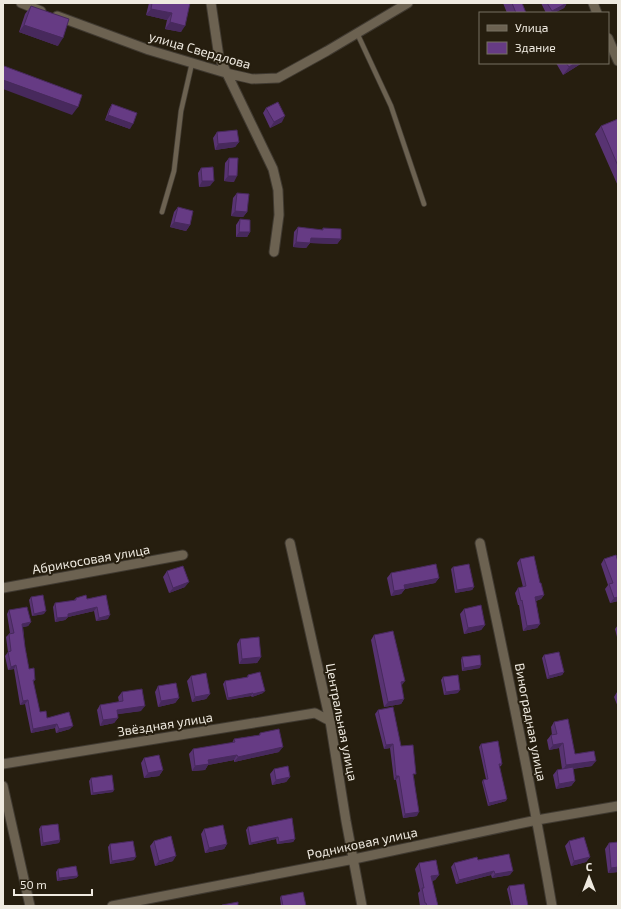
<svg xmlns="http://www.w3.org/2000/svg" width="621" height="909" font-family="'Exo 2',sans-serif">
<rect width="100%" height="100%" fill="#261e0f"/>
<g fill="none" stroke-linecap="round" stroke-linejoin="round">
<defs>
<path id="service" d="M357,33L391,106L424,204
M162,212L174,171L181,111L192,63"/>
<path id="minor" d="M21,3L41,11
M211,3L219,57L273,169L278,190L279,215L274,252
M593,3L597,13
M57,16L149,50L226,73L252,79L278,78L327,51L408,3
M608,38L618,61
M290,543L330,721L346,821L362,906
M480,543C506,664 531,784 552,906
M3,588L183,555
M3,764L315,713L330,721
M3,786L30,906
M112,906L354,859L537,820L618,806"/>
</defs>
<!-- service casing -->
<use href="#service" stroke="#403a31" stroke-width="6"/>
<!-- minor casing -->
<use href="#minor" stroke="#403a31" stroke-width="11"/>
<!-- service -->
<use href="#service" stroke="#6c6251" stroke-width="4.5"/>
<!-- minor -->
<use href="#minor" stroke="#6c6251" stroke-width="9"/>
</g>
<!-- wall -->
<path fill="#583372" d="M149,3H190L181,32L165,29L167,20L146,15Z
M503,3H522L526,13H507Z
M541,3H567L564,8L554,13H546Z
M31,6L58,46L19,32L25,14Z
M556,63H582L563,75Z
M112,104L130,129L105,120L109,109Z
M266,108L282,122L270,128L263,113Z
M618,119V186L595,134L601,126Z
M217,132L239,142L235,147L215,150L213,138Z
M229,158L234,182L224,181L225,163Z
M201,168L210,186L199,187L198,173Z
M237,193L247,212L243,217L231,216L233,198Z
M178,207L190,225L186,231L170,227L174,212Z
M240,219L250,232L247,237H236V225Z
M298,227L322,230L323,228L341,239L337,244L310,243L306,248L293,247L294,232Z
M616,555L618,601L610,603L605,589L608,585L601,564L604,559Z
M520,559L540,583L544,595L541,599L536,601L540,624L537,628L523,631L519,605H518L515,593L518,588L523,587L517,563Z
M453,567L474,587L472,590L455,593L451,569Z
M167,571L185,587L169,593L163,577Z
M391,573L439,578L435,583L405,589L401,594L391,596L387,578Z
M106,595L108,619L96,621L94,611L68,617L65,620L55,622L53,607L55,603L73,601L76,598L87,599Z
M31,597L44,614L32,616L29,600Z
M464,609L485,625L481,630L464,634L460,614Z
M9,610L31,622L28,626L23,627L25,647L29,669L35,680L33,682L40,712L47,718L70,729L56,733L55,728L31,733L25,704L20,705L14,669L8,670L5,656L8,652L6,637L10,633L7,614Z
M618,625V641L615,629Z
M374,635L402,685H401L404,699L401,704L384,707L371,640Z
M240,639L261,657L257,663L239,664L237,644Z
M544,655L564,672L562,675L547,679L542,658Z
M462,657L480,668L462,671L461,660Z
M248,675L263,693L252,697L251,696L227,700L223,684L225,681L247,677Z
M191,676L210,694L206,699L192,702L187,681Z
M443,677L458,693L444,695L441,680Z
M158,686L179,698L175,703L158,707L155,692Z
M122,692L141,711L117,714L118,718L114,723L100,726L97,710L100,705L119,702L118,697Z
M617,692H618V707L614,697Z
M378,710L401,746L414,777L417,816L403,818L396,780H394L390,748L384,749L375,714Z
M554,722L575,754L592,766L573,769L575,781L571,786L556,789L553,775L557,770L562,769L559,748L549,750L547,740L551,735H552L551,727Z
M260,733L279,752L234,762V760L208,765L205,770L192,771L189,754L193,749L232,743L234,739L259,735Z
M481,744L502,764L501,766L499,767L506,801L488,806L482,782L483,780L486,779L479,747Z
M144,758L163,770L159,776L144,778L141,763Z
M274,769L290,777L286,782L272,785L270,774Z
M91,778L113,792L91,795L89,781Z
M41,826L60,840L59,843L41,846L39,829Z
M248,827L295,839L293,842L277,844L276,839L249,845L246,830Z
M204,829L227,844L224,849L205,853L201,834Z
M154,841L173,861L155,866L150,846Z
M569,841L590,857L586,862L571,866L565,846Z
M618,842V872L608,873L605,849L609,843Z
M110,844L134,860L110,864L108,847Z
M478,860L510,875L492,878L491,875L456,884L451,867L454,863Z
M419,863L439,875L435,880L432,881L438,906H420L418,893L420,891L415,869Z
M58,869L78,876L76,878L57,881L56,872Z
M509,886L528,906H511L507,889Z
M281,896L306,906H281L280,898Z"/>
<!-- shaded-wall -->
<path fill="#47295c" d="M567,3L564,8L554,13H551L552,11Z
M151,9L172,13L167,20L146,15Z
M170,22L185,26L181,32L165,29Z
M24,25L63,38L58,46L19,32Z
M575,63H582L563,75L569,67Z
M3,80L78,107L72,115L3,89Z
M108,115L133,124L130,129L105,120Z
M285,116L282,122L270,128L274,122Z
M239,142L235,147L215,150L218,144Z
M228,176H237L234,182L224,181Z
M202,181H214L210,186L199,187Z
M235,211L247,212L243,217L231,216Z
M174,222L190,225L186,231L170,227Z
M239,232H250L247,237H236Z
M311,238L341,239L337,244L310,243L306,248L293,247L296,242Z
M439,578L435,583L405,589L401,594L391,596L394,591L404,585Z
M189,582L185,587L169,593L173,588Z
M474,587L472,590L455,593L457,590Z
M544,595L541,599L532,602L535,597Z
M618,597V601L610,603L614,598Z
M97,607L94,611L68,617L65,620L55,622L57,618L68,614Z
M46,611L44,614L32,616L34,614Z
M110,615L108,619L96,621L99,618Z
M31,622L28,626L20,628L22,624Z
M540,624L537,628L523,631L527,626Z
M485,625L481,630L464,634L468,628Z
M261,657L257,663L239,664L242,659Z
M16,665L14,669L8,670L11,667Z
M481,665L480,668L462,671L464,668Z
M564,672L562,675L547,679L549,676Z
M405,681L402,685L397,686L401,682Z
M460,690L458,693L444,695L446,692Z
M265,691L263,693L252,697L253,694Z
M253,693L251,696L227,700L228,698Z
M210,694L206,699L192,702L195,697Z
M179,698L175,703L158,707L161,701Z
M404,699L401,704L384,707L388,702Z
M28,700L25,704L20,705L23,701Z
M145,706L141,711L113,715L117,710Z
M118,718L114,723L100,726L103,720Z
M57,724L55,728L31,733L33,729Z
M73,726L70,729L56,733L59,729Z
M563,743L559,748L549,750L553,745Z
M393,744L390,748L384,749L386,745Z
M283,747L279,752L234,762L238,757Z
M237,755L234,760L208,765L205,770L192,771L195,766L208,760Z
M596,761L592,766L563,770L566,765Z
M163,770L159,776L144,778L148,773Z
M396,776H399L396,780H394Z
M290,777L286,782L272,785L276,780Z
M575,781L571,786L556,789L559,784Z
M114,790L113,792L91,795L93,793Z
M507,799L506,801L488,806L489,803Z
M419,812L417,816L403,818L405,814Z
M278,837L276,839L249,845L251,843Z
M295,839L293,842L277,844L279,842Z
M60,840L59,843L41,846L43,843Z
M227,844L224,849L205,853L209,848Z
M176,856L173,861L155,866L159,861Z
M136,857L134,860L110,864L112,861Z
M590,857L586,862L571,866L574,861Z
M618,867V872L608,873L611,868Z
M494,871L491,875L456,884L459,880Z
M513,871L510,875L492,878L495,874Z
M439,875L435,880L428,882L431,876Z
M78,876L76,878L57,881L59,878Z"/>
<!-- building -->
<path fill="#663b84" stroke="#47295c" d="M152,3H190L185,26L170,22L172,13L151,9Z
M512,3H522L526,13H516Z
M547,3H567L552,11Z
M31,6L69,19L63,38L24,25Z
M566,63H575L569,67Z
M4,66L82,95L78,107L3,80V68Z
M278,102L285,116L274,122L266,108Z
M112,104L137,113L133,124L108,115Z
M618,119V166L601,126Z
M237,130L239,142L218,144L217,132Z
M229,158H238L237,176H228Z
M213,167L214,181H202L201,168Z
M237,193L249,194L247,212L235,211Z
M178,207L193,211L190,225L174,222Z
M240,219L250,220V232H239Z
M298,227L323,230V228L341,229V239L311,238L310,243L296,242Z
M616,555L618,562V597L614,598L609,584L613,583L604,559Z
M534,556L540,583H541L544,595L535,597L540,624L527,626L522,600L521,601L518,588L526,586L520,559Z
M436,564L439,578L404,585L405,589L394,591L391,573Z
M469,564L474,587L457,590L453,567Z
M183,566L189,582L173,588L167,571Z
M43,595L46,611L34,614L31,597Z
M86,595L87,599L106,595L110,615L99,618L97,607L68,614V617L57,618L55,603L76,600V598Z
M481,605L485,625L468,628L464,609Z
M27,607L31,622L22,624L25,647L29,669L34,668L35,680H33L40,712L46,711L47,718L69,712L73,726L59,729L57,724L33,729L28,700L23,701L16,665L11,667L8,652L11,651L9,634L14,633L9,610Z
M393,631L405,681L401,682L404,699L388,702L374,635Z
M259,637L261,657L242,659L240,639Z
M559,652L564,672L549,676L544,655Z
M480,655L481,665L464,668L462,657Z
M260,672L265,691L253,694V693L228,698L225,681L248,677V675Z
M206,673L210,694L195,697L191,676Z
M458,675L460,690L446,692L443,677Z
M176,683L179,698L161,701L158,686Z
M142,689L145,706L117,710L118,718L103,720L100,705L123,701L122,692Z
M393,707L401,746L413,745L416,774H413L419,812L405,814L399,776H396L393,744L386,745L378,710Z
M568,719L575,754L594,751L596,761L566,765L563,743L553,745L551,735L557,734L554,722Z
M279,729L283,747L238,757L237,755L208,760L209,764L195,766L193,749L235,742L234,739L260,735V733Z
M498,741L502,764H499L507,799L489,803L483,780L488,779L481,744Z
M159,755L163,770L148,773L144,758Z
M288,766L290,777L276,780L274,769Z
M573,767L575,781L559,784L557,770Z
M112,775L114,790L93,793L91,778Z
M292,818L295,839L279,842L278,837L251,843L248,827Z
M58,824L60,840L43,843L41,826Z
M223,825L227,844L209,848L204,829Z
M171,836L176,856L159,861L154,841Z
M584,837L590,857L574,861L569,841Z
M133,841L136,857L112,861L110,844Z
M618,842V867L611,868L609,843Z
M509,854L513,871L495,874L494,871L459,880L454,863L477,857L478,860Z
M436,860L439,875L431,876L438,906H427L426,903H425L422,888H424L419,863Z
M76,866L78,876L59,878L58,869Z
M524,884L528,906H513L509,886Z
M303,892L306,906H283L281,896Z
M238,902V906H222V905Z"/>
<g text-anchor="middle" stroke-width="4" stroke-linejoin="round" paint-order="stroke">
<!-- street labels -->
<g font-size="13" fill="#efeae0" stroke="#261e0f">
<text transform="translate(200 50) rotate(16)" y="5">улица Свердлова</text>
<text transform="translate(91 559) rotate(-10)" y="5">Абрикосовая улица</text>
<text transform="translate(342 722) rotate(79)" y="5">Центральная улица</text>
<text transform="translate(531 722) rotate(79)" y="5">Виноградная улица</text>
<text transform="translate(165 724) rotate(-9)" y="5">Звёздная улица</text>
<text transform="translate(362 843) rotate(-12)" y="5">Родниковая улица</text>
</g>
</g>
<!-- border -->
<rect width="621" height="909" fill="none" stroke="#efeae0" stroke-width="8"/>
<!-- legend -->
<rect x="479" y="12" width="130" height="52" fill="#261e0f" stroke="#767063"/>
<rect x="487" y="25" width="20" height="6" fill="#6c6251" stroke="#767063"/>
<text x="515" y="32" font-size="12" fill="#efeae0">Улица</text>
<rect x="487" y="42" width="20" height="12" fill="#663b84" stroke="#767063"/>
<text x="515" y="52" font-size="12" fill="#efeae0">Здание</text>
<!-- north arrow -->
<g transform="translate(589 877)" stroke="#261e0f" stroke-width="3" paint-order="stroke">
<path d="M0-3L7 15L0 10L-7 15Z" fill="#efeae0"/>
<text y="-6" font-size="11" font-weight="bold" text-anchor="middle" fill="#efeae0">С</text>
</g>
<!-- scale -->
<path d="M14 889v6h78v-6" fill="none" stroke="#efeae0" stroke-width="2"/>
<text x="20" y="889" font-size="12" fill="#efeae0" stroke="#261e0f" stroke-width="3" paint-order="stroke">50 m</text>
</svg>
